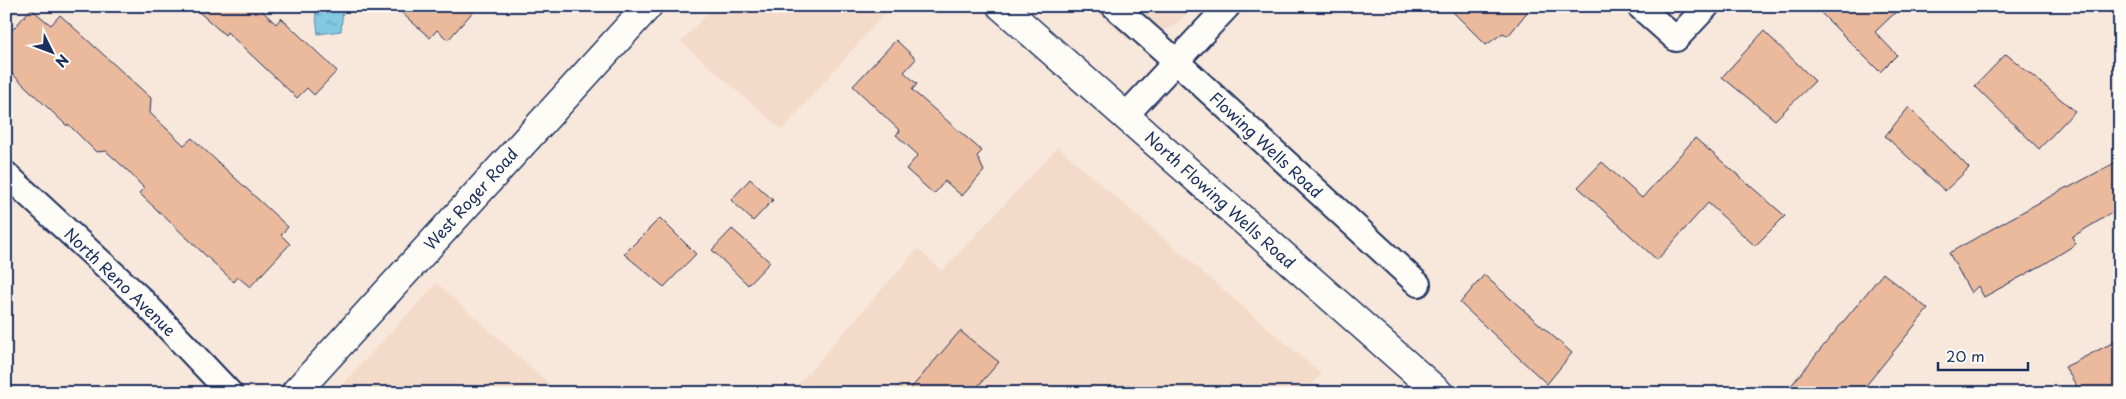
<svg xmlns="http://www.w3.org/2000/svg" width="2126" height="399" font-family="'Playpen Sans',sans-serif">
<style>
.built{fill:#f4dac9}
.water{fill:url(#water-ripples);stroke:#598bae}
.building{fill:#ebba9d;stroke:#1b2f5e}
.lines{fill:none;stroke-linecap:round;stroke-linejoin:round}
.street-casing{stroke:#1b2f5e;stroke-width:28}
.secondary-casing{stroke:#1b2f5e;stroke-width:31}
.primary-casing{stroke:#1b2f5e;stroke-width:31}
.street{stroke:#fdfcf7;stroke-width:24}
.secondary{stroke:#fdfcf7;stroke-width:28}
.primary{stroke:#fdfcf7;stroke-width:28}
.labels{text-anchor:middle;stroke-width:4.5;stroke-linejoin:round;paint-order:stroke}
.street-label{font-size:16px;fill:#1b2f5e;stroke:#fdfcf7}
</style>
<defs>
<pattern id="water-ripples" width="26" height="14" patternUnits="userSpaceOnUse" patternTransform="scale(1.25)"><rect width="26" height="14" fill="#83c9e4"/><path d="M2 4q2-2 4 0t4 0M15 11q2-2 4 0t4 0" fill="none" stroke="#6aa4bc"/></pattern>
</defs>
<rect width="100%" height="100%" fill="#f8e8dc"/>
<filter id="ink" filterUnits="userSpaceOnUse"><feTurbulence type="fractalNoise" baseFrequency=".02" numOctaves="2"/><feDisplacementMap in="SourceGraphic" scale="10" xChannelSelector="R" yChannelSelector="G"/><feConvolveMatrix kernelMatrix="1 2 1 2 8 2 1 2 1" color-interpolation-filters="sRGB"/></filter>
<g filter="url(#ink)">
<g class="built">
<polygon points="714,6 891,6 782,130 681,42"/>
<polygon points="1090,6 1194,6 1173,27 1127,39"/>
<polygon points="1058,147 1321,374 1304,393 807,393 798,384 918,249 942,271"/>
<polygon points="437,283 461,305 560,393 334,393"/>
</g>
<polygon class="water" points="313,6 341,6 343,8 341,31 318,34 315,8"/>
<g class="building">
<polygon points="192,6 257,6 276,24 281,18 337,71 314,95 307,88 297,98 227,32 225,35"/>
<polygon points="394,6 478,6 448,40 437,30 430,38"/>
<polygon points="1447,6 1532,6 1508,36 1503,33 1486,45"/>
<polygon points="1814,6 1902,6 1875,32 1897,55 1880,72"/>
<polygon points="31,9 51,25 60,15 151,98 150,113 184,145 192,138 288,227 281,235 290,244 250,287 238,277 234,282 139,193 144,188 127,170 106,151 96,152 68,124 67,126 6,68 6,37"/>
<polygon points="1764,31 1815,81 1775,120 1722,77"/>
<polygon points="896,40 916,59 904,72 917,84 912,90 982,151 977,156 984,171 962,196 945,181 934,194 906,169 918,155 896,135 900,131 853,86"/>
<polygon points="2006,54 2075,111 2039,149 1975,86"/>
<polygon points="1909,107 1969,168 1945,191 1885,136"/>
<polygon points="1695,138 1785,216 1755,246 1708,203 1657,260 1578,187 1602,162 1642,198"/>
<polygon points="2120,160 2120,208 2072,237 2076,244 2046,263 1984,297 1978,286 1971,293 1949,253 2067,187 2068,188"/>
<polygon points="750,179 773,200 753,221 731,200"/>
<polygon points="660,218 696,254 664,287 624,254"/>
<polygon points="732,229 770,262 748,285 712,250"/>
<polygon points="1883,273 1928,309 1860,393 1785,393"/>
<polygon points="1484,275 1572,353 1547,384 1460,303"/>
<polygon points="960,331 999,362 972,393 907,393"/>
<polygon points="2120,339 2120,393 2081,393 2065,367"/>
</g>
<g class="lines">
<defs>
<g id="street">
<polyline points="1114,6 1176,61 1418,284"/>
<polyline points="1639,6 1676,39 1707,6"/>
<polyline points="1126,115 1228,6"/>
<polyline points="6,174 141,299 230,393"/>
</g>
<polyline id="secondary" points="295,393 648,6"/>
<polyline id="primary" points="1001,6 1439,393"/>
</defs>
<use href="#street" class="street-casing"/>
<use href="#secondary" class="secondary-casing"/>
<use href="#primary" class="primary-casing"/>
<use href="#street" class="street"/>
<use href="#secondary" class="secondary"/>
<use href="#primary" class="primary"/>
</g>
</g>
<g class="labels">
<g class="street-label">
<text transform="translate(1266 145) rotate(43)" y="6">Flowing Wells Road</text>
<text transform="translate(471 199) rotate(-48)" y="6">West Roger Road</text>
<text transform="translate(1220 200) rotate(42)" y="6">North Flowing Wells Road</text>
<text transform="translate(120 282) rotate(44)" y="6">North Reno Avenue</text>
</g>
</g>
<rect width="2126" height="399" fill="none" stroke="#fdfcf7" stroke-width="25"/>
<rect x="12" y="12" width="2101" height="374" fill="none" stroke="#1b2f5e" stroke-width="2" filter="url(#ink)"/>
<g transform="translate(52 52) rotate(132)" stroke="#fdfcf7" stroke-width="4" paint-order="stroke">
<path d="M0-4L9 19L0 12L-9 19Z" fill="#1b2f5e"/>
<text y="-8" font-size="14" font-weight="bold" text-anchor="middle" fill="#1b2f5e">N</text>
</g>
<path d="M1938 362v8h90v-8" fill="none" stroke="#1b2f5e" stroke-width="2.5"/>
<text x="1946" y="362" font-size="15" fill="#1b2f5e" stroke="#fdfcf7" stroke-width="4" paint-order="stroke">20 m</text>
</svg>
